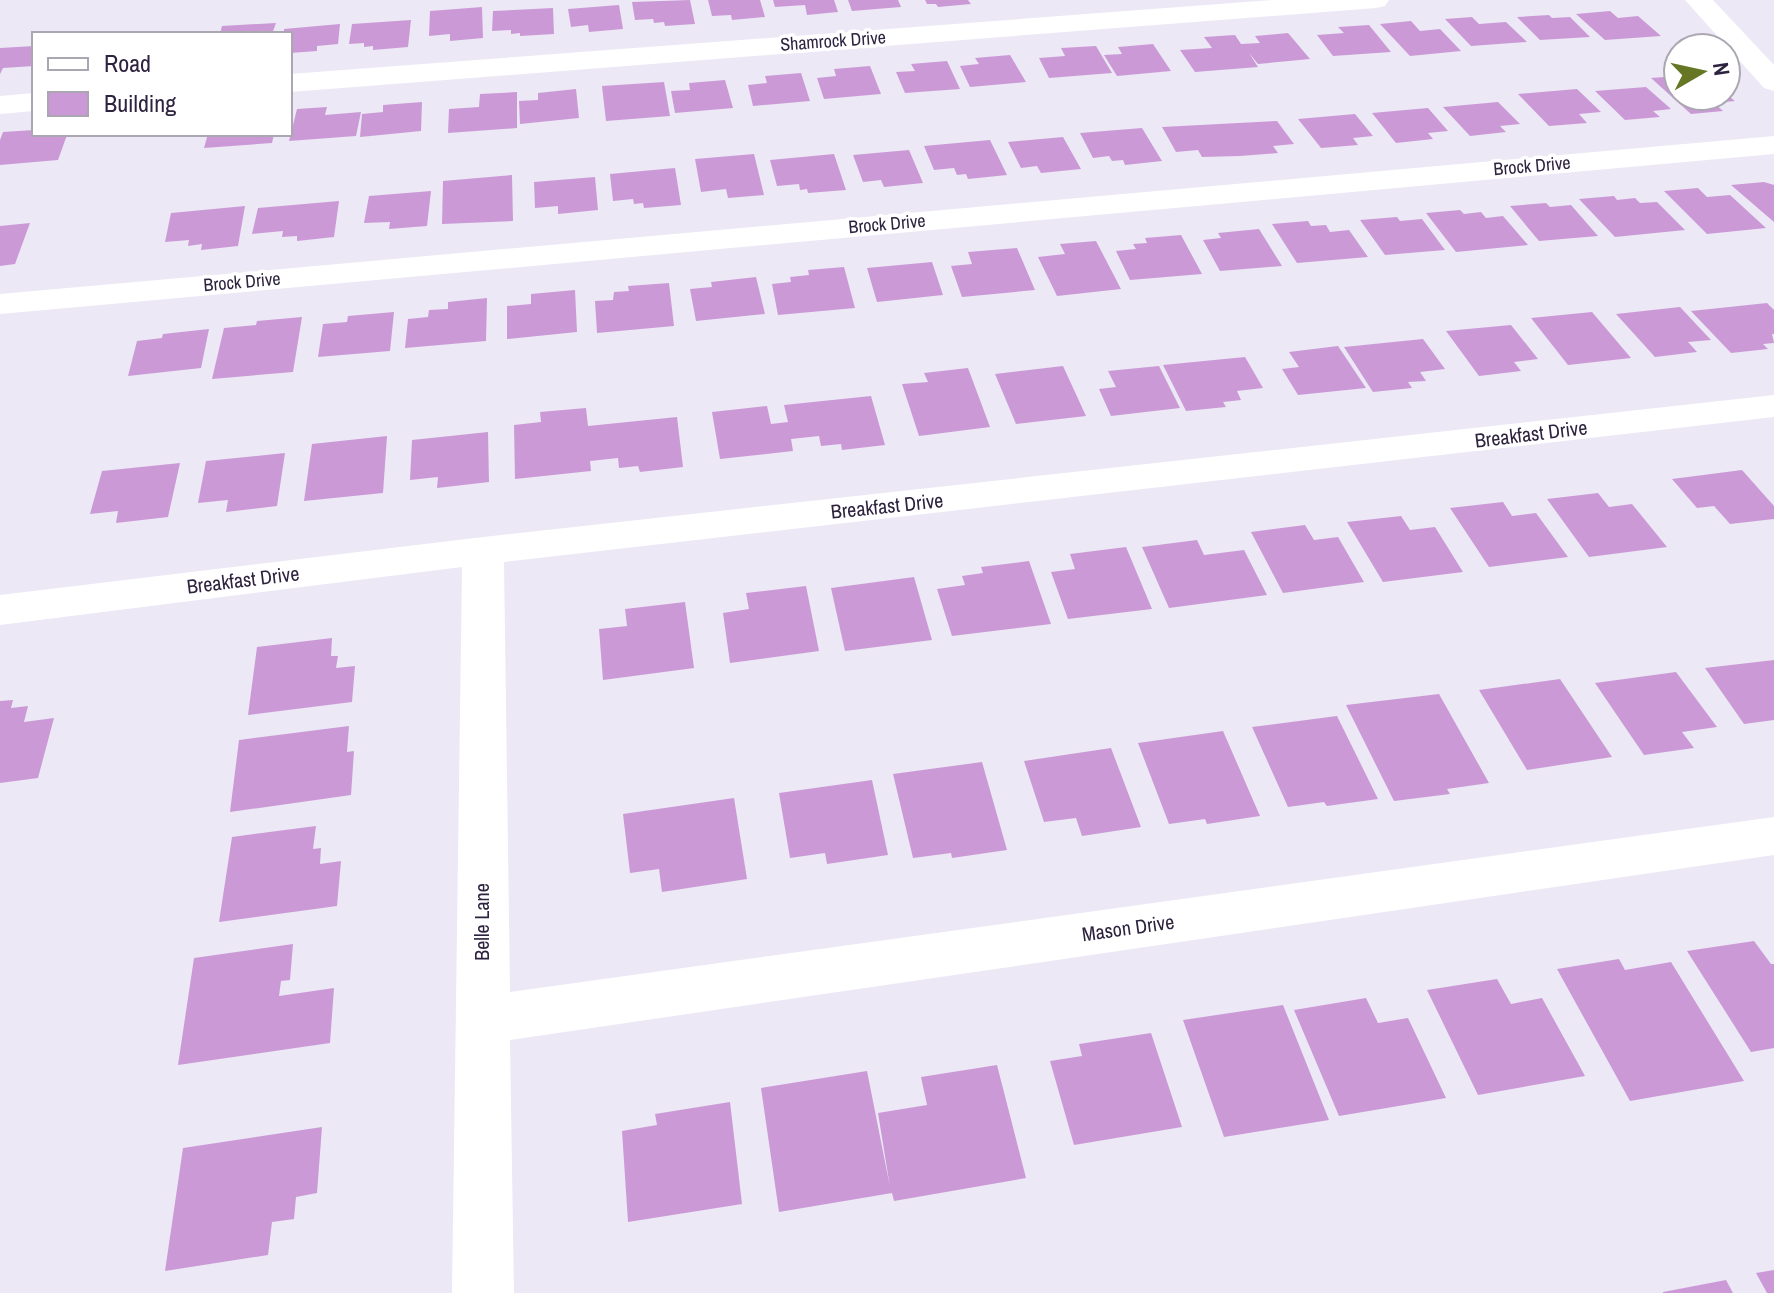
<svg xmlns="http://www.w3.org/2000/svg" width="1774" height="1293" font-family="'Archivo Narrow',sans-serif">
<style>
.building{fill:#cb9ad6}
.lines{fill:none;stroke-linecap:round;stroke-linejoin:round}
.minor{fill:#fff;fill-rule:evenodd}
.labels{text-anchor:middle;stroke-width:7;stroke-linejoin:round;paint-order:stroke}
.far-street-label{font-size:18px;fill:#2d233e;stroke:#fff}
.street-label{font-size:20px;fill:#2d233e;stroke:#fff}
</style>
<rect width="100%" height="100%" fill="#ece8f6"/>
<g class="building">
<polygon points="690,0 695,24 665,26 664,22 654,23 653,19 635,20 632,2"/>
<polygon points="708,0 760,0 765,17 732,20 731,15 712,16"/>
<polygon points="773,0 834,0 838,12 807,15 805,5 775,7"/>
<polygon points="848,0 898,0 901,7 852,11"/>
<polygon points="925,0 968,0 971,4 938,7 936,4 927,4"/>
<polygon points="619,5 623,29 589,32 588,25 571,27 568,9"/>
<polygon points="482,7 483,38 450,41 450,34 429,36 430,11"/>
<polygon points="553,8 554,34 520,36 520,33 511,34 511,30 492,31 493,11"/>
<polygon points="1610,11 1618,18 1638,16 1661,36 1605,40 1576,14"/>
<polygon points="1549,15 1552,18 1570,17 1590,37 1540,40 1517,17"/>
<polygon points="1472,17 1479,24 1506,22 1527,42 1471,46 1445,19"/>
<polygon points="411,20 408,47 373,50 373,46 364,47 364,43 349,44 352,24"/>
<polygon points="1411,21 1420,31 1440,29 1461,51 1410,56 1380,24"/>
<polygon points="276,23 272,34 220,34 222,26"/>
<polygon points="340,24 338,44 317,46 317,51 290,53 290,34 284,34 284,29"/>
<polygon points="1369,25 1391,52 1333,56 1317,35 1344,33 1338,27"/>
<polygon points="1288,33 1310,59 1258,64 1249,53 1258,67 1195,72 1180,50 1212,48 1204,37 1235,35 1241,44 1260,43 1255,36"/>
<polygon points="1153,44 1171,71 1117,76 1104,55 1122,54 1118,47"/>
<polygon points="34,46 34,66 3,68 0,74 0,48"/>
<polygon points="1096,46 1112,73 1049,78 1039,58 1065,56 1061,48"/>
<polygon points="1010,55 1026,82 970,87 960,66 979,64 975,58"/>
<polygon points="947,61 960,89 905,93 896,72 915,71 911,64"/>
<polygon points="870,66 881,94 824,99 817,78 836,76 834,69"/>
<polygon points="801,73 810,101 753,106 748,85 767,83 765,76"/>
<polygon points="1678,76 1678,96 1726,94 1735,101 1714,103 1723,111 1691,114 1651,78"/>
<polygon points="725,80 733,108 675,113 671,91 690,90 689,83"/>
<polygon points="664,82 670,116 606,121 602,86"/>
<polygon points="1646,87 1671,109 1653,111 1660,117 1625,120 1595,91"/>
<polygon points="576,89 579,118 520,124 519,101 538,100 538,93"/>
<polygon points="1577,89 1601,112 1579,114 1587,123 1549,126 1518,94"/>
<polygon points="517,92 517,128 448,133 449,109 479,107 480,94"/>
<polygon points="422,102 421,131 360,137 362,114 383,112 383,105"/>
<polygon points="1498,102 1520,124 1500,126 1506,132 1470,136 1443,107"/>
<polygon points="327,107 325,115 361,112 356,136 289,141 297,109"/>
<polygon points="1428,108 1448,131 1428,133 1433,139 1396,143 1372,113"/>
<polygon points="1355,114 1373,136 1353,138 1358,145 1321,148 1298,119"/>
<polygon points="1277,121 1294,144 1273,146 1278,153 1240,156 1202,157 1198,150 1176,152 1162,127"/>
<polygon points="1142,128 1162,161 1125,165 1123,160 1112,161 1109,156 1093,158 1080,133"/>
<polygon points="34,130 34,134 44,134 42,137 67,135 58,160 0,165 0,140 3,132"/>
<polygon points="208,134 274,134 272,143 204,148"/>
<polygon points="1063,137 1081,169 1041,173 1037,166 1021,168 1008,142"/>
<polygon points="990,140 1007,175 968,179 966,174 957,175 954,168 934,170 924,146"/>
<polygon points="909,150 923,183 884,187 881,180 863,182 853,155"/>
<polygon points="754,154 764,195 728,198 726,189 701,192 695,159"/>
<polygon points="834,154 846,190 808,193 807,189 800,190 799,184 777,186 770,160"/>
<polygon points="675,168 681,205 644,208 643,203 634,204 633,199 613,201 610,174"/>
<polygon points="512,175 513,221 442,224 443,181"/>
<polygon points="595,177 598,210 558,214 558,206 535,208 534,182"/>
<polygon points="1764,182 1774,185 1774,222 1731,185"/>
<polygon points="1698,188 1707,197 1730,195 1766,228 1707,234 1664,191"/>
<polygon points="431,191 427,226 389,229 390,222 364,223 369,196"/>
<polygon points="1614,196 1617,200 1635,198 1640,203 1657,202 1685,230 1615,237 1579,199"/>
<polygon points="339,201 334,237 297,241 297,236 282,237 283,231 252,234 258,208"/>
<polygon points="1546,203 1550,207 1571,205 1598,236 1539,241 1510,206"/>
<polygon points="245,206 238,246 201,250 202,244 188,246 189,240 165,242 171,213"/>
<polygon points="1460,210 1464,214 1481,212 1486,218 1503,216 1528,245 1456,252 1426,213"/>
<polygon points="1397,217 1400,221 1422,219 1445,250 1385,255 1360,220"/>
<polygon points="1308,221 1311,226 1326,225 1330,232 1349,230 1368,257 1297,263 1272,224"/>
<polygon points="30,223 15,264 0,266 0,226"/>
<polygon points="1259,229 1282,266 1220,271 1203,240 1221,238 1218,233"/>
<polygon points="1181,235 1202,274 1130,280 1116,251 1136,249 1133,244 1147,243 1145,238"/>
<polygon points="1096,241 1121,289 1057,296 1038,257 1065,254 1060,244"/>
<polygon points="1017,248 1035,290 962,297 951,266 972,264 968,252"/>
<polygon points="932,262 943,295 877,302 867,268"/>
<polygon points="844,267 855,308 778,315 772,284 791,282 790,277 809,275 808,270"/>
<polygon points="756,277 765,314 696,321 690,289 712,287 711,282"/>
<polygon points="669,283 674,326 597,333 595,301 613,300 614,292 629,291 628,286"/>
<polygon points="575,290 577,332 507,339 507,306 531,304 531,294"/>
<polygon points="487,298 486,341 405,348 408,319 428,317 429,310 448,309 448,302"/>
<polygon points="1767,303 1774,310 1774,334 1772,334 1774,343 1763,344 1768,349 1731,353 1691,311"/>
<polygon points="1680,307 1711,340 1688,342 1697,352 1655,357 1616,314"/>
<polygon points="394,312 390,351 318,357 323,324 347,322 348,316"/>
<polygon points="1592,312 1631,358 1568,365 1531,318"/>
<polygon points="302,317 293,372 212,379 224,328 256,325 257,321"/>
<polygon points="1511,325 1538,359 1514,362 1521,371 1479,376 1446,331"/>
<polygon points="209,329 201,368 128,376 137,341 162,338 163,334"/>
<polygon points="1423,339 1445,369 1420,372 1426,381 1408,382 1412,388 1373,392 1344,347"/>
<polygon points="1338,346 1366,388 1298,395 1282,369 1299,367 1289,352"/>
<polygon points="1245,357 1263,388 1237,391 1241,400 1223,402 1226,407 1186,411 1163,365"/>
<polygon points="1063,366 1086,416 1016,424 995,374"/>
<polygon points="1159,366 1180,408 1111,416 1099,389 1116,387 1108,371"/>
<polygon points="968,368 990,427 919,436 902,384 928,382 924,373"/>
<polygon points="871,396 885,445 842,450 841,444 821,446 819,436 791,439 793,451 720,459 712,412 767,406 771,424 788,422 784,405"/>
<polygon points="586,408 588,426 677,417 683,467 640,472 638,466 619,468 618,458 590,461 591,471 515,479 514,425 541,422 540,412"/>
<polygon points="488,432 489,482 437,488 438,477 410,480 412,440"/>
<polygon points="387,436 383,493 304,501 312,444"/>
<polygon points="285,453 277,506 226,512 228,500 198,503 206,461"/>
<polygon points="180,463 168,517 116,523 118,511 90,514 102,471"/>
<polygon points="1742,470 1774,506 1774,519 1730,524 1714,506 1697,508 1672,479"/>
<polygon points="1598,493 1609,507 1632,504 1667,547 1589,557 1547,499"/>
<polygon points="1503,502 1512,516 1536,513 1568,557 1489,567 1450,508"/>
<polygon points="1401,516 1410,530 1435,527 1463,572 1383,582 1347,522"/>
<polygon points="1305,525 1314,540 1338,537 1364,582 1283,593 1251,532"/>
<polygon points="1197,540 1204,555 1244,550 1267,595 1169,608 1142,547"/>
<polygon points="1126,547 1152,609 1068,619 1051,572 1075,569 1070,554"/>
<polygon points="1029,561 1051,624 952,636 937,589 965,585 962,576 983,573 981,567"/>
<polygon points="914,577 932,640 845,651 831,588"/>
<polygon points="806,586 819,651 730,663 723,613 749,609 746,593"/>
<polygon points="685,602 694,668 603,680 599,629 627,626 625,609"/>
<polygon points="332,638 331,656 338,656 336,668 355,666 352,702 248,715 257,647"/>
<polygon points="1774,660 1774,720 1744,724 1705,668"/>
<polygon points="1676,672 1717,727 1682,732 1694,748 1644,755 1595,683"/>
<polygon points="1560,679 1612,757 1527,770 1479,690"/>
<polygon points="1439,694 1489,783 1447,789 1450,794 1394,801 1346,705"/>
<polygon points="13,700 11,708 28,706 24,722 54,718 38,778 0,783 0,701"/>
<polygon points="1337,716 1378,799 1327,806 1324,802 1288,807 1252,727"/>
<polygon points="349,726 347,752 354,751 351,795 230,812 239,740"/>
<polygon points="1223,731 1260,816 1207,824 1205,819 1169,824 1138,743"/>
<polygon points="1111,748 1141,827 1082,836 1076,818 1044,822 1024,761"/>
<polygon points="982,762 1007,850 952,858 951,853 913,858 893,774"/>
<polygon points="872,780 888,855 827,864 825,853 790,858 779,793"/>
<polygon points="734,798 747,879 662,892 659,869 630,873 623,814"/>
<polygon points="316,826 313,849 321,848 320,864 341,861 337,906 219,922 232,837"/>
<polygon points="1754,941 1771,964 1774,964 1774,1048 1751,1052 1687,951"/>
<polygon points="293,944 290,980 281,981 279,996 334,988 330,1043 178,1065 194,958"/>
<polygon points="1619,959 1625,970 1671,962 1744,1081 1630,1101 1557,969"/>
<polygon points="1497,979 1511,1004 1542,998 1585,1076 1478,1095 1427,990"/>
<polygon points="1366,998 1378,1023 1408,1018 1446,1098 1339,1116 1294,1010"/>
<polygon points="1283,1005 1329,1120 1224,1137 1183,1020"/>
<polygon points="1151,1033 1182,1127 1074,1145 1050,1061 1082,1056 1079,1044"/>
<polygon points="997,1065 1026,1178 894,1201 892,1193 779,1212 761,1088 867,1071 890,1187 878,1113 927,1105 921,1077"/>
<polygon points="730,1102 742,1204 628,1222 622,1131 657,1125 655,1114"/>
<polygon points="322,1127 317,1193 296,1197 294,1219 272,1222 268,1255 165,1271 183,1148"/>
<polygon points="1774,1270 1774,1293 1767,1293 1756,1273"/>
<polygon points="1726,1280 1733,1293 1663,1293 1663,1292"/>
</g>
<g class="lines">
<g class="minor">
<polygon points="1272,0 1389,0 1385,6 1376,8 290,92 290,74"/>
<polygon points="1685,0 1713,0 1774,65 1774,91 1764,88"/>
<polygon points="34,93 34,111 0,114 0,96"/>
<polygon points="1774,136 1774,154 0,314 0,294"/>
<polygon points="1774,395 1774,417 504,562 510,992 1774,817 1774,855 510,1040 514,1293 452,1293 462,567 0,625 0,595 483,537"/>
</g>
</g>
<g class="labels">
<g class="far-street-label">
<text transform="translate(833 41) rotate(-4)" y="6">Shamrock Drive</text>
<text transform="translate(1532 166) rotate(-5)" y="6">Brock Drive</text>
<text transform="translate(887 224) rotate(-5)" y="6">Brock Drive</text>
<text transform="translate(242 282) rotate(-5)" y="6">Brock Drive</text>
</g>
<g class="street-label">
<text transform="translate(1531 434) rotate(-7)" y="7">Breakfast Drive</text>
<text transform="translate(887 506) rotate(-6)" y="7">Breakfast Drive</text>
<text transform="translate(243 580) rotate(-7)" y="7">Breakfast Drive</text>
<text transform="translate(482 922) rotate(-90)" y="7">Belle Lane</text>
<text transform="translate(1128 928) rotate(-8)" y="7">Mason Drive</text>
</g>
</g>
<rect x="32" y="32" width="260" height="104" fill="#ffffff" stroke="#aba7b2" stroke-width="2"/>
<rect x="48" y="58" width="40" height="12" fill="#ffffff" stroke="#aba7b2" stroke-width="2"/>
<text x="104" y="72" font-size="24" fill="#2d233e">Road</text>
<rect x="48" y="92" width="40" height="24" fill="#cb9ad6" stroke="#aba7b2" stroke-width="2"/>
<text x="104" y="112" font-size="24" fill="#2d233e">Building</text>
<g transform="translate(1702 72) rotate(81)"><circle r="38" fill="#ffffff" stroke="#aba7b2" stroke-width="2"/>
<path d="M0-6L14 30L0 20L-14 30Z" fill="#657624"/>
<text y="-12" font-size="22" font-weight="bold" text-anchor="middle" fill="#2d233e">N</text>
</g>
</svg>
